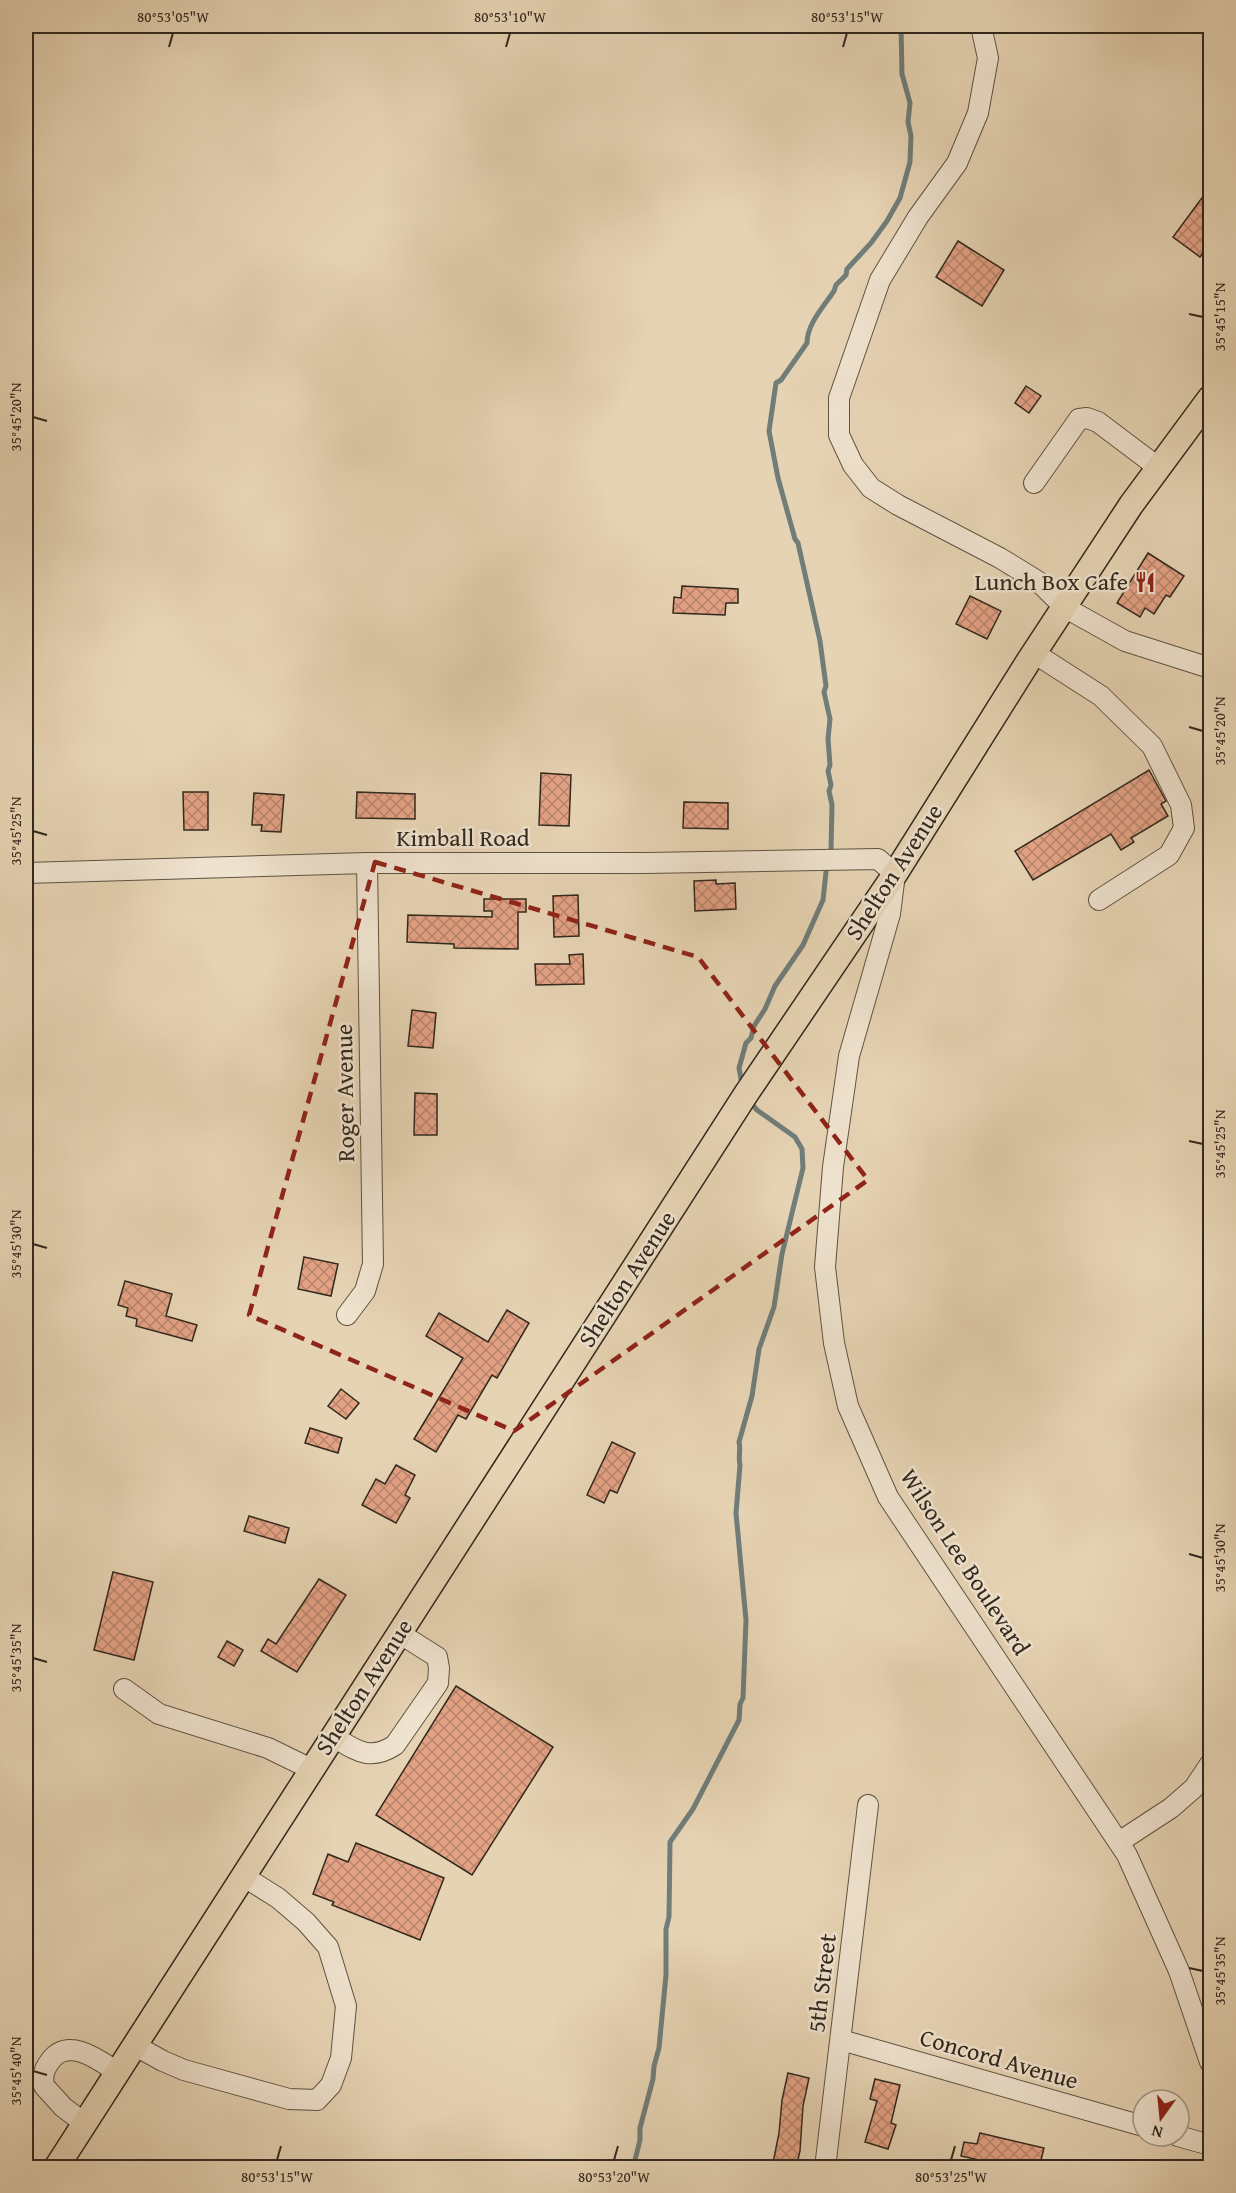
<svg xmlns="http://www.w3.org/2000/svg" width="1236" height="2193" font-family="'Gentium Book Plus',serif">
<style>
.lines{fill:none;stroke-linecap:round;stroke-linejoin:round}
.stream{stroke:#707d79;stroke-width:5}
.building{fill:url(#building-cross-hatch);stroke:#31281d;stroke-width:1.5}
.minor-casing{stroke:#5e5342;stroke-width:22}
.major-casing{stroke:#31281d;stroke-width:27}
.minor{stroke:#efe2ce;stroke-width:20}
.major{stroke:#e6d3b3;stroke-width:24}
.marked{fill:none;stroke:#8f2418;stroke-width:4.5;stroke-dasharray:12 8;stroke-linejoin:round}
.ticks{fill:none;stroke:#31281d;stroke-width:2}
.labels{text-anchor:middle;stroke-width:5;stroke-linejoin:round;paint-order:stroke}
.poi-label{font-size:24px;fill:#31281d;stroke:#efe2ce;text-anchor:end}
.street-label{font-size:24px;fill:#31281d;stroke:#efe2ce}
.neatline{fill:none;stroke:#31281d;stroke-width:2}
.ticks-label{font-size:15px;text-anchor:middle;fill:#31281d}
</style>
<defs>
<pattern id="building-cross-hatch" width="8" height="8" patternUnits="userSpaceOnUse" patternTransform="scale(1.5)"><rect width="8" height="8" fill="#e4a285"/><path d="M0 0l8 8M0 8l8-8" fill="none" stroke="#b9846c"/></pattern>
</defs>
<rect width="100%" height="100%" fill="#e6d3b3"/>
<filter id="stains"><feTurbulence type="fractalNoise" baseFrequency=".00333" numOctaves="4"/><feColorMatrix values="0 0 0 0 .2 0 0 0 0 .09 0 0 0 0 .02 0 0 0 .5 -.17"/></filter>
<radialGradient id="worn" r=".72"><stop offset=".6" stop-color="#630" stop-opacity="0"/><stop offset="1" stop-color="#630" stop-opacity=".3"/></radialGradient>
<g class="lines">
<g class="stream">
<path d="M828 854 831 850 832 805 829 791 831 785 828 771 830 765 828 739 830 719 824 692 826 686 820 641 798 543 795 539 778 478 769 431 776 383 781 380 807 343C807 324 824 306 834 291L836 285 846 275 847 269 871 243 887 221 900 198 910 162 911 136 908 122 910 103 902 74 901 26"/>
<polyline points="742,1084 739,1068 746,1043 751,1038 754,1026 765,1009 775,986 803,945 823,900 827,863"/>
<path d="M633 2168 640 2140V2128L653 2079 654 2066 659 2048 666 1975V1929L669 1917 670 1842 693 1809 739 1720 740 1704 743 1698 746 1620 736 1513 740 1465C738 1456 741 1450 739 1442L752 1396 759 1349 774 1307 782 1254 803 1168 802 1149 795 1137 757 1110 749 1101"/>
</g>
</g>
<g class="building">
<polygon points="1210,187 1210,243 1200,257 1173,237"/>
<polygon points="958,241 1004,270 982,306 936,277"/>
<polygon points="1026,386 1041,396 1029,413 1015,403"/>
<polygon points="1148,553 1184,576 1170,597 1166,595 1154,614 1145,608 1140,617 1117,603"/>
<polygon points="682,586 738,589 738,603 726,603 725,615 673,613 674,597 681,598"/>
<polygon points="970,596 1001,611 987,639 956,624"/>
<polygon points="1149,770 1166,801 1161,804 1168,816 1131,838 1134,842 1121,850 1111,834 1033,880 1015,851"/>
<polygon points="541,773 571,775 569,826 539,825"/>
<polygon points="183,792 208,792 208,830 184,830"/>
<polygon points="357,792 415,794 415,819 356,818"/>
<polygon points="254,793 284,795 281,832 261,831 262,825 252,825"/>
<polygon points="684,802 728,803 728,829 683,828"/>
<polygon points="716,880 716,884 735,883 736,909 695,911 694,881"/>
<polygon points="578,895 579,936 554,937 553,896"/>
<polygon points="484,899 526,899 526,912 518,912 518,949 454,948 454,944 407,942 408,915 492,917 492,911 484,911"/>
<polygon points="583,954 584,984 536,985 535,964 570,964 569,955"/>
<polygon points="412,1010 436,1013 433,1048 408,1046"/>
<polygon points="415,1093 437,1094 437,1135 414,1135"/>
<polygon points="304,1257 338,1264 331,1296 298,1289"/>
<polygon points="125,1281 172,1294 166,1316 197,1325 192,1341 136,1326 137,1319 126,1316 128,1308 118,1305"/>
<polygon points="507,1310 529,1323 497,1378 492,1375 466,1419 458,1415 436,1452 414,1439 463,1358 426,1336 439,1313 488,1342"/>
<polygon points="341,1389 359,1403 346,1419 328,1406"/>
<polygon points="310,1428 342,1438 338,1453 305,1443"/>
<polygon points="612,1442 635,1453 617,1493 610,1490 604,1503 587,1495"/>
<polygon points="396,1465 415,1475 405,1495 410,1498 396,1523 362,1505 376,1479 385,1484"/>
<polygon points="249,1516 289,1528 285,1543 244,1531"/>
<polygon points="113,1572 153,1582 134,1660 94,1650"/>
<polygon points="319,1579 346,1595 297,1672 261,1651 268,1639 276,1644"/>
<polygon points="227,1641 243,1650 234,1666 218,1657"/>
<polygon points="456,1686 553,1747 472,1875 376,1815"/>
<polygon points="356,1843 444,1878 420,1940 332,1905 334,1902 313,1894 328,1854 348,1862"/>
<polygon points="788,2073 809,2078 803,2106 800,2151 796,2168 772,2168 779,2133 782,2100"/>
<polygon points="875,2079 900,2085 891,2123 896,2125 888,2149 865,2142 877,2101 870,2099"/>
<polygon points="980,2133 1044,2148 1039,2168 1030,2168 998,2160 997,2164 961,2156 964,2142 977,2144"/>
</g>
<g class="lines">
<defs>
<g id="minor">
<polyline points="981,26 988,58 978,113 957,163 918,217 880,280 839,398 839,435 853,465 871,488 898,505 1000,558 1039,582 1064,607 1125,641 1210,668"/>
<polyline points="1034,483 1079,419 1087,418 1098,422 1159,468"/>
<polyline points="1034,653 1101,696 1152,746 1181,805 1184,828 1169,855 1099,900"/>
<polyline points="26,873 367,863 646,863 878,859 895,874 890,914 849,1056 833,1167 825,1267 834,1343 848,1406 888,1497 1127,1855 1179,1971 1210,2062"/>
<polyline points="347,1315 365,1291 373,1264 367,863"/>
<polyline points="124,1689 159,1714 268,1748 311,1769"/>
<path d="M332 1736C356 1750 369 1762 395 1745L438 1683 439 1668 437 1657 399 1633"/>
<polyline points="1119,1842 1171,1808 1194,1788 1210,1764"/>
<polyline points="841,2040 1143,2126"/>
<polyline points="134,2045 163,2061 184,2070 289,2099 317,2100 331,2085 341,2058 346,2006 328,1947 306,1922 278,1898 243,1876"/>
<path d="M84 2123 63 2107 44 2086C42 2075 44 2069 51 2060 69 2037 99 2060 117 2072"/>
<polyline points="1178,2136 1210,2145"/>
<polyline points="825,2168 868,1805"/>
</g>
<polyline id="major" points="56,2168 746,1094 895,874 1028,662 1131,505 1210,398"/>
</defs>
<use href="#minor" class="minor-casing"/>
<use href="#major" class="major-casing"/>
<use href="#minor" class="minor"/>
<use href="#major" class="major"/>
</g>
<path class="marked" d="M375 862 698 957 868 1180 514 1431 249 1315Z"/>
<path class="ticks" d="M169 47 173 33M506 47 510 33M843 47 847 33M1189 314 1203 317M33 417 47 421M1189 727 1203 731M33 831 47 835M1189 1141 1203 1144M33 1244 47 1248M1189 1554 1203 1558M33 1658 47 1662M1189 1968 1203 1971M33 2071 47 2075M277 2160 281 2146M614 2160 618 2146M951 2160 955 2146"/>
<defs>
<symbol id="restaurant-bare" viewBox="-9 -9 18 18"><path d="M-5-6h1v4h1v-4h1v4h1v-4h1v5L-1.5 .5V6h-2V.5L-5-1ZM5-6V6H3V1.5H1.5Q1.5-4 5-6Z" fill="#8f2418" stroke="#efe2ce" stroke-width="2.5" paint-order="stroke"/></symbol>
</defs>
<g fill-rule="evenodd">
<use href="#restaurant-bare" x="1130" y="567" width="30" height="30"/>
</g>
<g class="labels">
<g class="poi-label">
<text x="1128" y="590">Lunch Box Cafe</text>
</g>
<g class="street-label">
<text x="463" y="846">Kimball Road</text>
<text transform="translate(894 872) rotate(-57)" y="8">Shelton Avenue</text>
<text transform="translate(345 1093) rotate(-91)" y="8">Roger Avenue</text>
<text transform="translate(627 1279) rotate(-57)" y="8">Shelton Avenue</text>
<text transform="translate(965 1562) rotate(57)" y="8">Wilson Lee Boulevard</text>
<text transform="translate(364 1687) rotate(-57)" y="8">Shelton Avenue</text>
<text transform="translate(822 1983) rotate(-83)" y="8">5th Street</text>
<text transform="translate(999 2059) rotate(16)" y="8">Concord Avenue</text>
</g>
</g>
<rect width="1236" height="2193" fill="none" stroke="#e6d3b3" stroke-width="66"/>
<g transform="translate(1161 2118) rotate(195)"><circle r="28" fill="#efe2ce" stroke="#a39887" stroke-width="1.5"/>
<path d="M0-4.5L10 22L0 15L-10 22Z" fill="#8f2418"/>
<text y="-9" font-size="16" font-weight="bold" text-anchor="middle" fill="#31281d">N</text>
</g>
<rect x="33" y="33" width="1170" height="2127" class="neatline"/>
<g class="ticks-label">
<text x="173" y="22">80°53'05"W</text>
<text x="510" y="22">80°53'10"W</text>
<text x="847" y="22">80°53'15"W</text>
<text transform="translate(1220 317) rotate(-90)" y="5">35°45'15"N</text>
<text transform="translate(16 417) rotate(-90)" y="5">35°45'20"N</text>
<text transform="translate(1220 731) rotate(-90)" y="5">35°45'20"N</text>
<text transform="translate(16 831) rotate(-90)" y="5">35°45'25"N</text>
<text transform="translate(1220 1144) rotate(-90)" y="5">35°45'25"N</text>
<text transform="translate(16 1244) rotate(-90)" y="5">35°45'30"N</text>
<text transform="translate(1220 1558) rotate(-90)" y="5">35°45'30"N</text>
<text transform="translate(16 1658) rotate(-90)" y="5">35°45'35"N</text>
<text transform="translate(1220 1971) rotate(-90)" y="5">35°45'35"N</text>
<text transform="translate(16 2071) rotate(-90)" y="5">35°45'40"N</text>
<text x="277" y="2182">80°53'15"W</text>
<text x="614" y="2182">80°53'20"W</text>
<text x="951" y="2182">80°53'25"W</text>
</g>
<rect width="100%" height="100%" filter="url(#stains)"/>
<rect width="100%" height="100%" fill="url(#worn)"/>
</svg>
